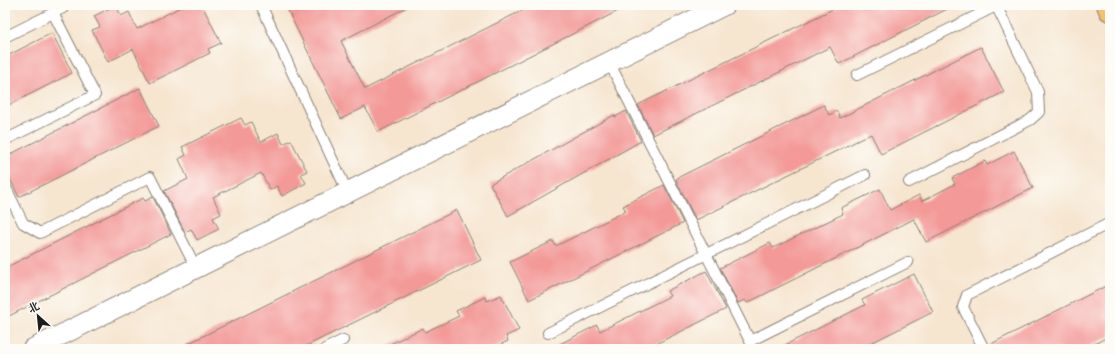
<svg xmlns="http://www.w3.org/2000/svg" width="1115" height="354" font-family="'Sorts Mill Goudy','Noto Serif SC',serif">
<style>
.building{fill:#f39997}
.lines{fill:none;stroke-linecap:round;stroke-linejoin:round}
.lane-casing{stroke:#898076;stroke-width:12}
.street-casing{stroke:#898076;stroke-width:22}
.primary-casing{stroke:#898076;stroke-width:24}
.lane{stroke:#fff;stroke-width:10}
.street{stroke:#fff;stroke-width:20}
.primary{stroke:#f7c06c;stroke-width:22}
</style>
<rect width="100%" height="100%" fill="#fdfcf7"/>
<filter id="ink" filterUnits="userSpaceOnUse"><feTurbulence type="fractalNoise" baseFrequency=".025" numOctaves="2"/><feDisplacementMap in="SourceGraphic" scale="8" xChannelSelector="R" yChannelSelector="G"/><feConvolveMatrix kernelMatrix="1 2 1 2 8 2 1 2 1" color-interpolation-filters="sRGB"/></filter>
<filter id="wash" filterUnits="userSpaceOnUse"><feTurbulence type="fractalNoise" baseFrequency=".012" numOctaves="4" result="noise"/><feDisplacementMap in="SourceGraphic" scale="16" xChannelSelector="R" yChannelSelector="G"/><feGaussianBlur stdDeviation="0.9" result="paint"/><feColorMatrix in="noise" values="0 0 0 0 0 0 0 0 0 0 0 0 0 0 0 0 0 1.4 0 .05"/><feComposite in="paint" operator="in"/></filter>
<g filter="url(#wash)">
<rect width="100%" height="100%" fill="#f6e5cf"/>
<g id="blocks">
<g class="building">
<polygon points="116,5 121,16 129,12 137,29 185,5 202,5 221,43 208,49 210,53 150,83 133,49 108,62 92,30 100,27 94,16"/>
<polygon points="301,5 411,5 341,41 365,89 533,5 630,5 378,132 365,107 341,119 288,11"/>
<polygon points="841,5 955,5 839,64 830,47 653,135 638,105"/>
<polygon points="52,33 72,73 5,107 5,57"/>
<polygon points="981,47 1004,92 881,154 871,134 696,220 676,180 679,177 824,105 829,115 837,111 840,118"/>
<polygon points="140,88 159,126 19,197 5,169 5,157"/>
<polygon points="626,111 641,141 508,216 490,184 614,115 615,117"/>
<polygon points="241,118 245,125 251,122 261,142 278,133 283,144 291,140 307,171 301,174 306,183 282,196 277,186 270,190 261,173 213,197 221,214 213,218 219,229 197,240 191,229 185,232 164,191 188,179 179,159 186,155 182,147"/>
<polygon points="1014,151 1033,188 926,242 914,219 747,303 745,300 738,303 720,268 770,243 773,248 843,214 841,208 880,189 890,210 919,195 922,201 955,184 952,178 985,161 987,165"/>
<polygon points="664,185 683,223 529,300 510,262 553,241 556,246 626,211 623,206"/>
<polygon points="153,197 171,234 5,318 5,268 143,198 145,201"/>
<polygon points="457,210 481,260 367,316 300,349 177,349"/>
<polygon points="706,271 726,309 646,349 550,349 597,325 600,331 670,296 667,291"/>
<polygon points="914,274 933,312 859,349 777,349 865,305 862,300"/>
<polygon points="1110,284 1110,336 1084,349 990,349 989,345"/>
<polygon points="501,295 519,330 506,336 508,341 491,349 380,349 423,328 425,332 459,316 456,311 485,297 487,301"/>
</g>
</g>
</g>
<g filter="url(#ink)">
<use href="#blocks" fill-opacity="0" stroke="#898076" stroke-width="1"/>
<g class="lines">
<defs>
<g id="lane">
<polyline points="261,5 348,193"/>
<polyline points="5,37 53,13"/>
<polyline points="609,62 750,341 908,262"/>
<polyline points="857,75 996,6"/>
<polyline points="5,140 95,95 53,13 63,8 61,5"/>
<polyline points="909,182 1030,120 1039,112 1038,92 996,5"/>
<polyline points="5,186 23,223 40,233 150,177 196,268"/>
<polyline points="548,333 865,175"/>
<polyline points="325,349 343,340"/>
<polyline points="984,349 963,307 967,295 1110,223"/>
</g>
<polyline id="street" points="33,349 724,5"/>
<polyline id="primary" points="1108,5 1110,10"/>
</defs>
<use href="#lane" class="lane-casing"/>
<use href="#street" class="street-casing"/>
<use href="#primary" class="primary-casing"/>
<use href="#lane" class="lane"/>
<use href="#street" class="street"/>
<use href="#primary" class="primary"/>
</g>
</g>
<rect width="1115" height="354" fill="none" stroke="#fdfcf7" stroke-width="20"/>
<g transform="translate(38 316) rotate(333)" stroke="#fdfcf7" stroke-width="3" paint-order="stroke">
<path d="M0-3L7 15L0 10L-7 15Z" fill="#1c1c1c"/>
<text y="-6" font-size="11" font-weight="bold" text-anchor="middle" fill="#1c1c1c">北</text>
</g>
</svg>
